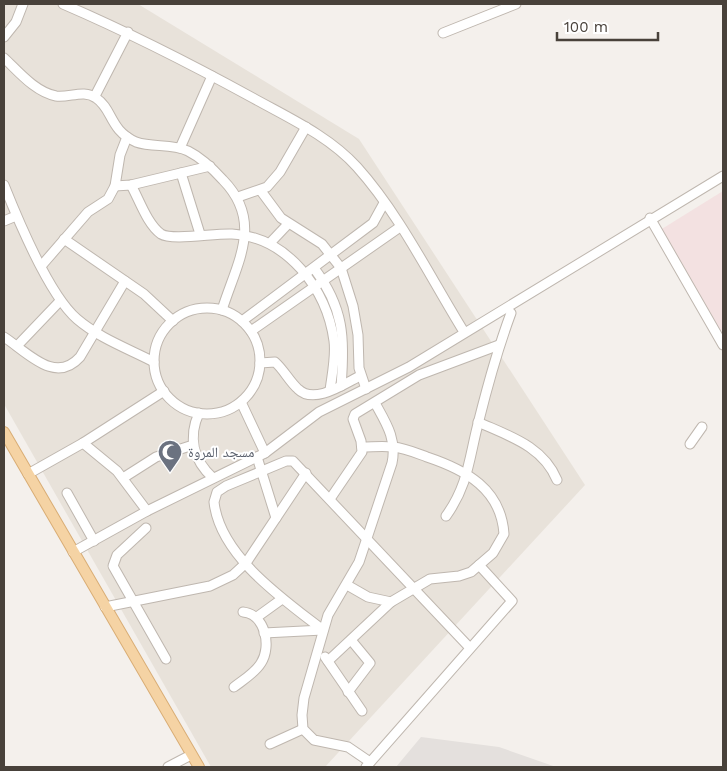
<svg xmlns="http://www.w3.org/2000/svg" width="727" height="771" font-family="'Work Sans','Noto Naskh Arabic',sans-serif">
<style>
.residential{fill:#e8e2da}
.industrial{fill:#e4e0dd}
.medical{fill:#f3e1e1}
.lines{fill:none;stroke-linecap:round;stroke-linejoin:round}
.minor-casing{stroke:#bfb7af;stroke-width:11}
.major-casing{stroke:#d9ad75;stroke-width:12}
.minor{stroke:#fff;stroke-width:9}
.major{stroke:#f5d3a4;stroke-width:10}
.labels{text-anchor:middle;stroke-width:4;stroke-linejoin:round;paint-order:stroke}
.worship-label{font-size:14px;fill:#5b616d;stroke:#fff;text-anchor:start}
</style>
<rect width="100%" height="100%" fill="#f4f0ec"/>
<polygon class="residential" points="4,4 138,4 359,139 585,485 325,767 211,767 4,404"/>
<polygon class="industrial" points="421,737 499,747 556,767 396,767"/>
<polygon class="medical" points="723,191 723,329 720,331 657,232"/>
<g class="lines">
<defs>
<g id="minor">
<path d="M63 4C128 32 191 64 253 98 289 118 329 136 357 167 400 215 430 277 464 332"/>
<polyline points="443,33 516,4"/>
<polyline points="4,37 16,22 23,4"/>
<path d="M4 58C18 71 35 92 56 96 69 98 84 89 96 98 113 109 109 130 136 142 153 148 171 143 188 151 202 158 213 169 223 180 264 222 237 262 222 310"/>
<polyline points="95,96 128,32"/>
<polyline points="180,148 212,76"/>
<polyline points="181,173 200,234"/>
<path d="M4 185C18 220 49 295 77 319 99 338 129 349 154 362"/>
<path d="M131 185C139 199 147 224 161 234 172 241 215 233 232 234 287 237 327 289 334 341 336 357 332 375 330 390"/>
<polyline points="115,186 131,185 210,166"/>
<polyline points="261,191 281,218 322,244 341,268 353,306 358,335 359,368 366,389"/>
<polyline points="238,197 267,187 280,172 306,127"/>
<polyline points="650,218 723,345"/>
<polyline points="4,221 16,216"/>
<polyline points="64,239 144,294 173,321"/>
<polyline points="270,243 288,224"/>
<polyline points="42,265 88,212 108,199 115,186 120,155 127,137"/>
<path d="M314 268C344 308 345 338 341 386"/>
<circle cx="207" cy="361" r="53"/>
<polyline points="242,321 373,223 384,203"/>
<polyline points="251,331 400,227"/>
<path d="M4 337C27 352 55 385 80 357L125 281"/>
<polyline points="17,346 60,301"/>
<path d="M260 363 275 362C284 370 289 381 298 389 314 405 344 384 360 376"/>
<polyline points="241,402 265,453"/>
<path d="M199 413C188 437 193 460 213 478"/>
<path d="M478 422C509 436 543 446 557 480"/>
<polyline points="83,443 117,471 147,511"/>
<polyline points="690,444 702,427"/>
<polyline points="257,457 276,518"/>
<polyline points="28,474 83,443 164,391"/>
<polyline points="123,478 156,457 193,445"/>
<polyline points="67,493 94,541"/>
<polyline points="330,499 362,452 361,441 353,419 355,414 419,375 499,345"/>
<path d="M446 516C469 484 469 457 479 420 488 384 498 348 511 313"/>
<polyline points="146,528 117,555 113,566 166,659"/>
<polyline points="73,552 147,511 265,453 319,412 409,367 723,176"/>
<polyline points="347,585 368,597 391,602"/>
<polyline points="105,607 210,586 233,575 246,563 306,473"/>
<polyline points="257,617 282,599"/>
<path d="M323 630C283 599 220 556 214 502L217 492 226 486 286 461H293L470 648"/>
<polyline points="264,633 323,630"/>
<polyline points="325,657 362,711"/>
<path d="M328 661 391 602 430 579 459 576 471 572 493 553 504 534C501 489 466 470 427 457 416 453 405 448 393 447 383 446 372 447 362 447"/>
<path d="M234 687C243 680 255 673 261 663 272 646 265 614 243 612"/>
<polyline points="348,692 370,663 351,640"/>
<polyline points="270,744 303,729"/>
<path d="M370 762 348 747 314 740 303 729 302 715 304 698 328 615 359 562 392 463C397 439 386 423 375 403"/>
<polyline points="168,767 191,755"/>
<polyline points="366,767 512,601 479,565"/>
</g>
<polyline id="major" points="4,432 199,767"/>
</defs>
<use href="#minor" class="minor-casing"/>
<use href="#major" class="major-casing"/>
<use href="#minor" class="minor"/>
<use href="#major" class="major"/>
</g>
<defs>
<symbol id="mosque-pin" viewBox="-11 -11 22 30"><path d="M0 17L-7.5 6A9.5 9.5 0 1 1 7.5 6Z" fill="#6b7280" stroke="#fff"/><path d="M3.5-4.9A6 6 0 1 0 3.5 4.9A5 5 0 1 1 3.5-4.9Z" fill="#fff"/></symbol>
</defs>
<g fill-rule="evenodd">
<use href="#mosque-pin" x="156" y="438" width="28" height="38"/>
</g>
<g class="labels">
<g class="worship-label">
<text x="188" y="457">مسجد المروة</text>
</g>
</g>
<rect width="727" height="771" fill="none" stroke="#48413a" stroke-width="10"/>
<path d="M557 32v8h101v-8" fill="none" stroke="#48413a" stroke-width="2.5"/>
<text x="564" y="32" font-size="15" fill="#48413a" stroke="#ffffff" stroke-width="4" paint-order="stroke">100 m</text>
</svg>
